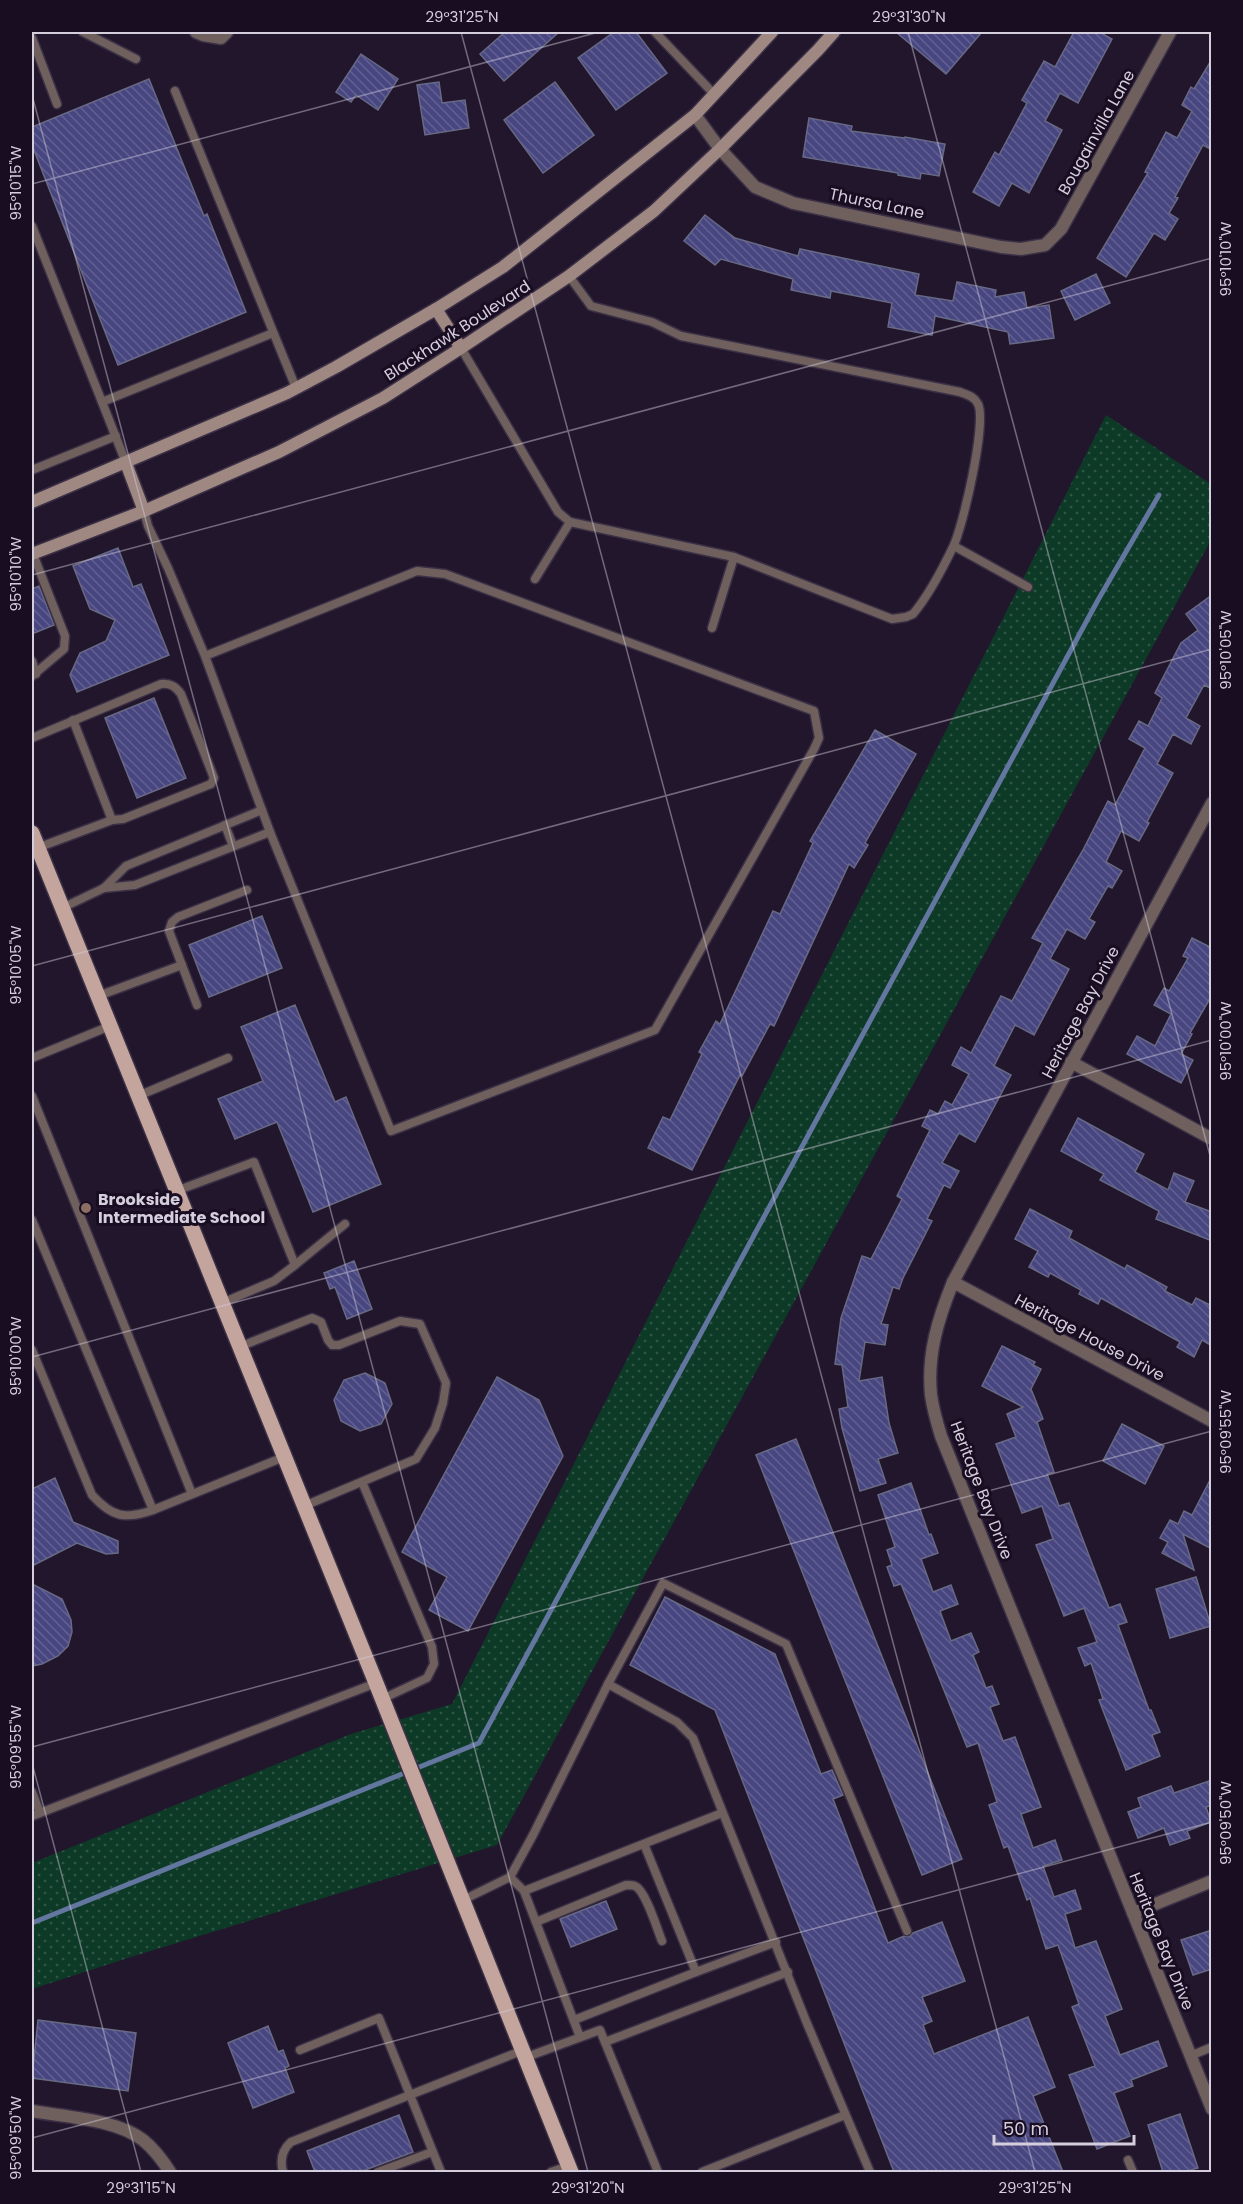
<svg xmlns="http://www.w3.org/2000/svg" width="1243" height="2204" font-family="Poppins,sans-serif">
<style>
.grass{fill:url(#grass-dots)}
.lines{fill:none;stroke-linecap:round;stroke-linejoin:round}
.stream{stroke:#63769f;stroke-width:5}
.building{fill:url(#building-back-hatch);stroke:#676985;stroke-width:1.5}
.lane-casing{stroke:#3b3045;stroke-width:11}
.street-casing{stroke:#3b3045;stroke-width:15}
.secondary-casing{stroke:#3b3045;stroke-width:15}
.primary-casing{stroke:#3b3045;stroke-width:18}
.lane{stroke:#6f605d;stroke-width:8}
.street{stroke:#6f605d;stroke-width:12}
.secondary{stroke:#9f8782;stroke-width:12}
.primary{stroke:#c4a59e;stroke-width:15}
.ticks{fill:none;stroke:#d5cedd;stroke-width:1.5;stroke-opacity:0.45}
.education-dot{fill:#8d6e63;stroke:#190d22;stroke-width:2}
.labels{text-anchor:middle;stroke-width:6;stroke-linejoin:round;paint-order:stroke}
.street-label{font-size:16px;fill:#d5cedd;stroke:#190d22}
.poi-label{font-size:16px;font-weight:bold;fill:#d5cedd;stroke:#190d22;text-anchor:start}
.neatline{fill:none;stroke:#d5cedd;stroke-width:2}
.ticks-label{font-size:15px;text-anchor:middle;fill:#d5cedd}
</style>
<defs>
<pattern id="grass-dots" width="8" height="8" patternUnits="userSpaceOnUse" patternTransform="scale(1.5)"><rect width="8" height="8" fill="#0d3a26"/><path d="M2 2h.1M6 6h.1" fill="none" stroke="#2f5545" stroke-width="1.8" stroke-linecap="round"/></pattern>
<pattern id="building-back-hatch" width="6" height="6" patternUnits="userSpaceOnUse" patternTransform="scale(1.5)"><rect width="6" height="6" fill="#484680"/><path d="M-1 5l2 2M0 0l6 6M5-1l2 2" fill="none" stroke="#626092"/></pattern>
</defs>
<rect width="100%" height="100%" fill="#22162c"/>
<polygon class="grass" points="1106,415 1211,484 1211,540 497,1845 134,1956 32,1989 32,1863 351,1734 452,1704"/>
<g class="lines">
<polyline class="stream" points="32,1923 479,1743 1098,600 1159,495"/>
</g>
<g class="building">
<polygon points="505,32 559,32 504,81 480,54"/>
<polygon points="614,32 636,32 667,73 616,110 578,58"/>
<polygon points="896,32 982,32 946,74"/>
<polygon points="1074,32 1099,32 1112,39 1078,103 1060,93 1045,121 1062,130 1029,193 1012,183 999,206 973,192 995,152 999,155 1027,103 1022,100 1044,61 1055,67"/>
<polygon points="361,54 398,79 378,110 356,95 351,102 336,92"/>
<polygon points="1212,59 1212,150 1203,145 1175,197 1178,198 1169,213 1178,219 1165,240 1154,233 1126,277 1097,258 1148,173 1145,172 1166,132 1177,138 1192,111 1182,105 1191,87 1194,89"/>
<polygon points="149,79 204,216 207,214 246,312 118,365 32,145 32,127"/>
<polygon points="439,82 442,103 465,100 469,128 425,135 417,85"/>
<polygon points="555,82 594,135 543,173 504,120"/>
<polygon points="809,118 852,126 851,131 904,138 905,137 945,144 939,176 921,173 920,179 898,175 898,173 803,157"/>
<polygon points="705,215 735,238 798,256 800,249 919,274 915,295 953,301 957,282 996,290 995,297 1024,292 1027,308 1049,305 1054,338 1010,344 1008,332 935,316 932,335 888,327 892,303 831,291 830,298 791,290 793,279 721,259 715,265 684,241"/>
<polygon points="1096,274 1110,303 1075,320 1061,291"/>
<polygon points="118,548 133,587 141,584 169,655 77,692 70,675 80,653 106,641 115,620 90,609 73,566"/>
<polygon points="39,586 54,625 32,634 32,589"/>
<polygon points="1212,595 1212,689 1204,685 1186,718 1200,726 1191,744 1173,734 1157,764 1173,773 1147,822 1149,823 1139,841 1121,831 1106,862 1122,871 1112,888 1108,886 1089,919 1095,922 1085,939 1067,929 1050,959 1069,969 1034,1035 1015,1025 994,1066 1011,1075 985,1124 975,1142 959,1133 942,1163 959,1171 950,1188 944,1185 927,1219 932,1221 903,1278 899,1289 893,1287 881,1324 888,1325 885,1345 865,1342 859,1381 882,1377 889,1423 898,1453 878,1459 886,1483 860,1491 842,1428 839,1409 848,1407 842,1365 835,1364 841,1318 862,1256 871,1259 902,1199 897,1196 930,1130 922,1126 930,1110 938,1114 945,1101 952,1105 969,1074 952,1065 961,1047 971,1053 1001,996 1012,1001 1043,943 1032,938 1083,850 1108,801 1115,805 1145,748 1129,739 1139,721 1148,726 1162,698 1155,693 1181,643 1198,630 1186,614"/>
<polygon points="154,698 186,778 137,798 105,718"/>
<polygon points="875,730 916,754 865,843 868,845 854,868 849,864 774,1026 770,1024 742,1076 740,1075 692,1170 648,1148 663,1117 670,1120 702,1054 699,1052 716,1021 720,1024 773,911 780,914 813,843 810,841"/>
<polygon points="262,916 282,968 209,997 189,945"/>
<polygon points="1192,938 1212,948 1212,995 1190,1033 1192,1034 1181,1054 1193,1060 1181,1083 1127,1054 1137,1036 1155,1046 1171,1014 1154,1005 1164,988 1169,991 1188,958 1183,956"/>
<polygon points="295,1005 335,1102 346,1097 381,1184 313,1212 277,1122 235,1139 218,1099 263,1081 241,1027"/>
<polygon points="1078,1118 1144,1154 1135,1172 1168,1190 1174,1173 1194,1181 1185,1202 1212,1212 1212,1241 1156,1219 1159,1211 1100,1180 1104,1174 1061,1151"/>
<polygon points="1030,1209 1072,1231 1069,1238 1125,1269 1127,1265 1167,1287 1165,1291 1192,1305 1196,1298 1212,1306 1212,1346 1202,1340 1194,1357 1177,1347 1180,1342 1155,1328 1101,1298 1098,1304 1079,1294 1081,1290 1050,1273 1048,1277 1029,1267 1038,1251 1015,1239"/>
<polygon points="354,1261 372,1309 347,1319 335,1287 330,1289 324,1273"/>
<polygon points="1002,1346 1035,1362 1033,1365 1041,1369 1031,1389 1043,1419 1037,1422 1054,1472 1047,1474 1059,1506 1069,1503 1109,1608 1120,1604 1127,1622 1118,1625 1149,1710 1151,1710 1160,1732 1152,1735 1160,1756 1126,1770 1099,1700 1103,1699 1091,1663 1085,1666 1078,1648 1097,1642 1084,1608 1064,1616 1036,1545 1053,1539 1042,1506 1022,1513 996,1444 1016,1437 1007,1414 1023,1407 982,1386"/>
<polygon points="365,1373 385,1383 392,1404 381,1424 360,1431 341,1421 334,1400 344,1380"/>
<polygon points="497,1377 539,1400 563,1456 468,1631 429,1610 447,1577 402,1552"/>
<polygon points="1122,1424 1164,1446 1145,1484 1103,1461"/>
<polygon points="796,1439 962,1859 922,1875 756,1455"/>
<polygon points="1212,1476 1212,1549 1183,1534 1194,1570 1162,1553 1168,1542 1160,1538 1170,1520 1178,1524 1184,1511 1192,1515"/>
<polygon points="55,1478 73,1522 118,1541 118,1553 106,1554 77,1543 32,1566 32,1489"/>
<polygon points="911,1483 929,1535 931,1534 938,1553 921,1559 933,1592 951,1585 958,1604 940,1611 951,1641 971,1633 979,1652 973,1655 986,1688 992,1686 999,1704 990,1707 1003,1741 1015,1737 1041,1807 1021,1814 1033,1848 1055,1840 1062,1860 1043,1866 1054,1897 1075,1890 1081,1909 1065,1914 1075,1948 1096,1941 1122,2009 1105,2016 1120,2055 1158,2041 1167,2066 1131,2080 1133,2086 1114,2093 1130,2136 1097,2149 1069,2075 1095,2066 1072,2007 1079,2004 1058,1945 1046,1949 1030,1898 1027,1900 1008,1846 1004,1848 989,1805 997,1802 978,1743 967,1747 901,1584 894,1586 887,1567 892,1565 887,1550 895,1547 878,1495"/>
<polygon points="1196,1577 1211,1626 1170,1638 1156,1589"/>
<polygon points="32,1584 62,1599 71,1620 72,1632 68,1646 58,1656 42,1664 32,1666"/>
<polygon points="665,1597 775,1654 821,1774 832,1770 843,1795 833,1799 888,1943 904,1936 909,1937 913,1933 942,1922 965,1981 922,1997 932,2021 923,2025 934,2054 1028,2017 1055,2087 1033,2096 1063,2172 894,2172 715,1710 630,1665"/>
<polygon points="1212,1780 1212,1805 1206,1807 1211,1822 1187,1831 1190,1838 1170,1845 1164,1828 1138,1838 1128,1812 1141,1807 1138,1798 1171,1786 1174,1793"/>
<polygon points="606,1901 617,1929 571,1947 560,1919"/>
<polygon points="1212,1930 1212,1969 1193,1975 1181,1940"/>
<polygon points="38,2020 136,2033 128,2091 32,2078"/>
<polygon points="268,2026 278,2052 283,2050 289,2066 285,2068 294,2092 253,2108 228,2043"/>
<polygon points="1180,2114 1198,2168 1183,2172 1163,2172 1148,2125"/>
<polygon points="399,2115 413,2152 360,2172 315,2172 307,2151"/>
</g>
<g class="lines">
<defs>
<g id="lane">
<polyline points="83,32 136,59"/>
<polyline points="655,32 714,94"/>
<polyline points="32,38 57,104"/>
<polyline points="175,91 296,388"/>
<polyline points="32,226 102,402"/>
<path d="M461 348 558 512 570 522 734 557 892 619 906 617 913 614C929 595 942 570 953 547 963 527 987 422 978 404 974 396 967 395 960 392L681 336 652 322 591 306 569 276"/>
<polyline points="126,463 102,402 273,333"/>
<polyline points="32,470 116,436"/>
<polyline points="144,511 148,526 168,568 205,656 270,832 391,1131 655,1030 814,749 819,738 814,711 445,574 417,571 205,656"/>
<polyline points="954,546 1028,587"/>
<polyline points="535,579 570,522"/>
<polyline points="712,628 734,557"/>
<polyline points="32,661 36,674"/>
<polyline points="32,676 64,649 65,636 33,554"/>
<polyline points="73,720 112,820"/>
<path d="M32 738 161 684C171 683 176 687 181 694L214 778 211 784 123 819 112 820 37 848"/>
<polyline points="225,825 233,846"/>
<polyline points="104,888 135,885 270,832"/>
<polyline points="62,908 104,888 126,866 262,810"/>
<polyline points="98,996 182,965"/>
<polyline points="197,1005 169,931 172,922 178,917 247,890"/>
<polyline points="32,1058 110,1026"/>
<polyline points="32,1096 192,1494"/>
<polyline points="138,1096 228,1058"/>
<polyline points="176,1191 254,1162 295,1265 274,1281 222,1303"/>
<polyline points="32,1220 153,1510"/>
<polyline points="295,1265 345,1224"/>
<polyline points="239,1347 312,1318 321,1322 328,1340 332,1345 339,1345 400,1321 420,1324 446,1383 443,1403 435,1428 416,1459 304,1506"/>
<path d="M32 1350 92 1495C112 1517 125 1520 153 1510L284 1457"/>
<polyline points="362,1482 432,1647 434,1664 427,1678 382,1699"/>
<polyline points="608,1684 677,1722 693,1738 806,2021 870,2172"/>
<polyline points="32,1792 40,1813"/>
<polyline points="32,1816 376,1683"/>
<polyline points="510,1877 524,1891 580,2037"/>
<polyline points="524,1891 722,1813"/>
<polyline points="463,1900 510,1877 533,1835 608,1684 663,1583 786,1644 907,1931"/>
<path d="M536 1922 626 1885C628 1885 633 1885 635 1886 646 1891 657 1929 662 1941"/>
<polyline points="696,1972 776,1942"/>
<polyline points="574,2020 696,1972 644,1844"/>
<polyline points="605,2042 788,1972"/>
<polyline points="300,2050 379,2018 441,2172"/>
<polyline points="1190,2056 1212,2047"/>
<polyline points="524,2058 600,2030 658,2172"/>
<polyline points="1128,2160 1133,2172"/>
<path d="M283 2172C280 2161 282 2150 291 2142L521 2051"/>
<polyline points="378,2172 432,2152"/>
<polyline points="551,2172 568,2166"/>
<polyline points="702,2172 845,2115"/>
</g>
<g id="street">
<polyline points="196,32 203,35 221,38 227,32"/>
<polyline points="695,115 720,149 755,187 793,203 1001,247 1021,249 1045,245 1061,229 1170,32"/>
<path d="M1212 803 953 1282C938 1319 927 1354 931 1395 933 1409 937 1423 941 1436L1212 2109"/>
<polyline points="1071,1062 1212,1139"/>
<polyline points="953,1282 1212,1421"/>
<polyline points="1133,1913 1212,1881"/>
<path d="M32 2111C65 2117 116 2119 143 2140 154 2149 163 2161 170 2172"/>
</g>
<g id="secondary">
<polyline points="436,309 461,348"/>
<polyline points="126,463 144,511"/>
<polyline points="32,502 287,393 336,367 436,309 503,267 695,115 772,32"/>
<polyline points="32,554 144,511 279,452 383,398 461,348 569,276 654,211 720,149 818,50 834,32"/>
</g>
<polyline id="primary" points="32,833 376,1683 571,2172"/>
</defs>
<use href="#lane" class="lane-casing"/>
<use href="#street" class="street-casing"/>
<use href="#secondary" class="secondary-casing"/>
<use href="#primary" class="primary-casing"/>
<use href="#lane" class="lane"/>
<use href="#street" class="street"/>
<use href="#secondary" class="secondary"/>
<use href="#primary" class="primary"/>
</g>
<path class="ticks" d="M461 32 1035 2172M908 32 1212 1163M32 95 588 2172M32 184 599 32M32 575 1212 258M32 966 1212 649M32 1357 1212 1040M32 1747 1212 1431M32 1763 141 2172M32 2138 1212 1822"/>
<circle class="education-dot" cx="86" cy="1208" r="6"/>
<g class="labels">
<g class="street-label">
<text transform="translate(1096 132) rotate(-61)" y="6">Bougainvilla Lane</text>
<text transform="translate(877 203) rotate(12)" y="6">Thursa Lane</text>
<text transform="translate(457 330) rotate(-33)" y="6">Blackhawk Boulevard</text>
<text transform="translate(1080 1012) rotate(-62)" y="6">Heritage Bay Drive</text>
<text transform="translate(1090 1337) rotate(28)" y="6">Heritage House Drive</text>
<text transform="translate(982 1490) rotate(69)" y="6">Heritage Bay Drive</text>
<text transform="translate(1162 1941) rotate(68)" y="6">Heritage Bay Drive</text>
</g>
<g class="poi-label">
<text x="98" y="1205">Brookside<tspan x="98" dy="18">Intermediate School</tspan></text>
</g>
</g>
<rect width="1243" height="2204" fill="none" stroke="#190d22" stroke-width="66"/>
<path d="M994 2135v9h140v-9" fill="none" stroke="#d5cedd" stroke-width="3"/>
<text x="1003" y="2135" font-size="18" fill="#d5cedd" stroke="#190d22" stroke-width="4.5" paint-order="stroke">50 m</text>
<rect x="33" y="33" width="1177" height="2138" class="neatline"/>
<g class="ticks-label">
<text x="462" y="22">29°31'25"N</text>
<text x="909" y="22">29°31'30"N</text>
<text transform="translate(16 183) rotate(-90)" y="5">95°10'15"W</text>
<text transform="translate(1226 259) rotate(-90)" y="5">95°10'10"W</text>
<text transform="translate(16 574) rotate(-90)" y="5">95°10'10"W</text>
<text transform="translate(1226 650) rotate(-90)" y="5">95°10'05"W</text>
<text transform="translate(16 965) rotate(-90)" y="5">95°10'05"W</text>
<text transform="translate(1226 1041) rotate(-90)" y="5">95°10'00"W</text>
<text transform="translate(16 1356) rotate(-90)" y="5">95°10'00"W</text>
<text transform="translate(1226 1432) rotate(-90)" y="5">95°09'55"W</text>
<text transform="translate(16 1747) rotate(-90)" y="5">95°09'55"W</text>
<text transform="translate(1226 1823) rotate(-90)" y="5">95°09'50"W</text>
<text transform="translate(16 2138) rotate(-90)" y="5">95°09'50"W</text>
<text x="141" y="2193">29°31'15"N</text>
<text x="588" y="2193">29°31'20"N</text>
<text x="1035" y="2193">29°31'25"N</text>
</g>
</svg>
